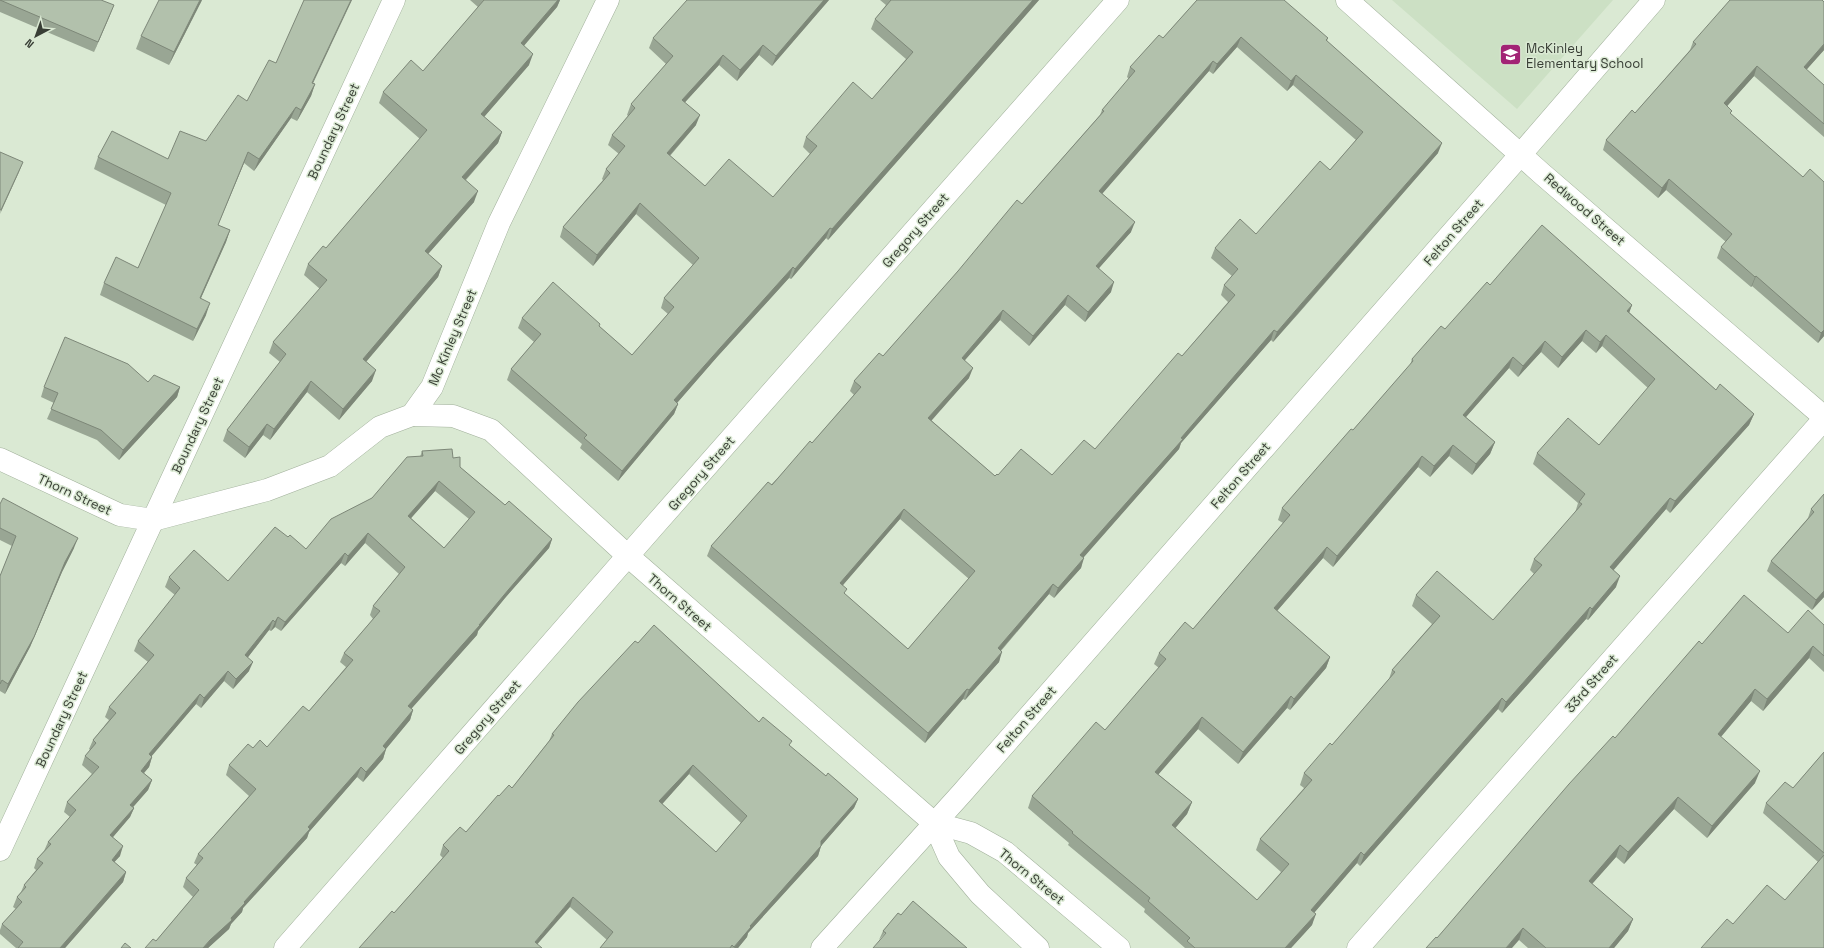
<svg xmlns="http://www.w3.org/2000/svg" width="1824" height="948" font-family="'Space Grotesk',sans-serif">
<style>
.built{fill:#cce0c4}
.lines{fill:none;stroke-linecap:round;stroke-linejoin:round}
.minor-casing{stroke:#a1b09b;stroke-width:23}
.tertiary-casing{stroke:#a1b09b;stroke-width:23}
.minor{stroke:#fff;stroke-width:22}
.tertiary{stroke:#fff;stroke-width:22}
.wall{fill:#99a694;fill-rule:evenodd}
.shaded-wall{fill:#7d8778}
.building{fill:#b2c1ac;stroke:#7d8778;fill-rule:evenodd}
.labels{text-anchor:middle;stroke-width:3;stroke-linejoin:round;paint-order:stroke}
.poi-label{font-size:13px;fill:#383e35;stroke:#dae9d3;text-anchor:start}
.street-label{font-size:13px;fill:#383e35;stroke:#dae9d3}
</style>
<rect width="100%" height="100%" fill="#dae9d3"/>
<polygon class="built" points="1392,0 1613,0 1517,109"/>
<g class="lines">
<defs>
<g id="minor">
<polyline points="285,948 653,527 1118,0"/>
<polyline points="822,948 962,793 1521,154 1654,0"/>
<polyline points="1358,948 1824,419"/>
</g>
<g id="tertiary">
<polyline points="1347,0 1541,173 1824,417"/>
<polyline points="412,415 453,416 491,430 628,556 934,823 971,833 1005,852 1119,948"/>
<polyline points="0,459 120,515 153,520 267,490 330,466 380,427 412,415 432,387 499,223 608,0"/>
<polyline points="934,823 949,857 980,894 1038,948"/>
<polyline points="0,850 394,0"/>
</g>
</defs>
<use href="#minor" class="minor-casing"/>
<use href="#tertiary" class="tertiary-casing"/>
<use href="#minor" class="minor"/>
<use href="#tertiary" class="tertiary"/>
</g>
<g class="wall">
<polygon points="0,0 110,15 94,52 0,12"/>
<polygon points="202,0 169,65 136,49 141,36"/>
<polygon points="470,0 560,0 557,7 524,45 529,65 484,117 502,132 498,143 466,180 474,202 428,254 442,266 438,277 366,362 372,381 339,420 307,392 270,440 263,435 245,458 223,441 227,430 280,362 269,353 273,342 320,289 304,275 308,264 326,248 420,139 379,103 383,92 423,71 478,7"/>
<polygon points="829,0 772,66 759,55 737,81 719,65 685,102 696,125 670,156 705,186 773,197 810,154 803,147 806,137 872,99 906,59 871,29 875,19 886,5 880,0 1039,0 828,240 826,238 791,279 789,278 717,357 677,403 678,404 674,414 618,481 580,448 582,444 507,380 511,369 534,342 518,328 522,318 600,327 632,355 668,314 661,308 664,298 693,265 636,214 593,266 560,237 563,227 603,180 602,179 606,169 619,154 608,145 612,135 628,116 627,115 631,104 666,64 649,48 653,38"/>
<path d="M1197 0 1328 38 1327 41 1438 153 1299 313 1273 342 1271 340 1181 443 1179 449 1083 557 1081 568 1054 598 1049 594 1001 651 999 662 965 700 963 699 925 743 707 556 711 546 812 443 854 395 850 391 854 381 883 356 1022 204 1100 115 1102 110 1129 79 1127 77 1130 67 1163 38ZM1237 47 1287 91 1293 85 1356 140 1330 170 1256 234 1215 248 1211 258 1232 276 1224 285 1221 295 1228 302 1182 356 1095 449 1052 475 995 476 931 420 969 378 965 360 1000 320 1029 346 1065 305 1085 322 1111 292 1099 268 1131 232 1102 193 1209 71 1213 74ZM900 519 969 579 908 649 845 595 843 585Z"/>
<polygon points="1822,1 1824,2 1824,50 1806,70 1824,85 1824,137 1754,76 1727,106 1824,336 1818,343 1752,286 1751,287 1717,258 1721,247 1726,242 1666,190 1658,198 1603,150 1606,140 1635,113 1690,50 1693,42"/>
<polygon points="276,63 315,84 311,96 297,121 291,118 254,171 244,163 218,225 230,230 226,242 201,298 206,315 193,341 100,295 104,283 138,268 166,205 94,169 98,157 168,159 206,141 247,101"/>
<path d="M1490 285 1632 305 1629 312 1716 390 1754 414 1749 425 1670 513 1666 509 1613 570 1616 587 1588 620 1586 619 1502 713 1498 709 1360 866 1357 863 1314 913 1312 925 1291 948H1185L1144 912 1145 909 1068 845 1069 843 1028 808 1032 796 1105 730 1159 668 1154 664 1159 653 1193 629 1283 523 1278 520 1282 508 1353 430 1410 365 1412 359 1445 329ZM1582 341 1596 353 1602 346 1648 388 1599 445 1537 453 1533 464 1578 503 1575 513 1534 559 1530 570 1534 574 1493 620 1416 595 1412 606 1432 624 1392 670 1389 679 1332 745 1304 773 1300 785 1304 788 1260 839 1256 850 1281 872 1257 900 1175 828 1187 814 1192 802 1158 774 1198 729 1238 764 1287 708 1290 710 1326 668 1330 657 1277 611 1323 558 1333 567 1418 467 1430 477 1449 456 1472 475 1490 454 1495 442 1466 417 1509 368 1518 377 1541 352 1558 368Z"/>
<polygon points="148,382 180,387 177,397 119,460 97,440 47,419 54,403 41,397 44,387"/>
<path d="M422 451 453 458 460 467 505 505 552 539 549 548 505 598 478 631 477 635 411 708 413 710 410 720 386 749 383 759 363 782 357 777 309 832 307 838 243 908 242 912 231 924 229 929 208 948H145L156 941 193 897 183 887 186 878 197 865 194 863 198 854 249 796 226 775 229 765 253 748 267 747 309 711 346 667 340 662 344 653 373 619 370 615 373 606 399 574 365 543 345 566 341 563 281 631 275 627 271 631 269 630 248 657 249 671 233 689 224 681 201 708 196 704 151 756 152 757 149 767 144 773 152 780 148 790 133 807 134 808 130 817 113 837 120 856 114 862 126 872 123 882 65 948H16L0 934V930L2 924 16 909 13 907 17 897 21 892 24 885 36 870 34 868 37 859 44 851 48 842 70 817 64 812 67 802 92 774 82 765 85 756 90 750 89 749 93 740 109 720 105 717 109 707 148 662 134 651 138 641 175 595 165 587 169 577 228 581 288 537 306 549 372 498 420 457ZM435 491 469 519 444 548 411 518Z"/>
<polygon points="1824,494 1824,597 1812,610 1767,571 1771,561 1808,518 1811,509"/>
<polygon points="0,504 74,548 62,572 30,647 5,694 0,691 0,576 12,546 0,540"/>
<polygon points="1824,625 1824,672 1809,658 1763,711 1751,701 1721,737 1755,783 1707,838 1674,809 1624,864 1616,857 1592,884 1633,919 1628,931 1614,948 1528,948 1519,940 1437,938 1615,738 1702,644 1788,633"/>
<path d="M638 643 759 722 826 776 858 799 854 808 821 846 818 856 748 933 747 937 738 948H600L607 940 570 907 394 913 443 858 440 855 443 845 466 832 499 796 512 788 549 741 552 734ZM689 774 741 823 716 852 662 804Z"/>
<polygon points="1824,752 1824,948 1733,924 1785,900 1818,862 1763,813 1766,803 1793,788"/>
<polygon points="901,915 879,940 883,931"/>
</g>
<g class="shaded-wall">
<polygon points="200,0 202,0 169,65 174,52"/>
<polygon points="351,0 352,0 308,94 312,83"/>
<polygon points="558,0 560,0 557,7 517,54 521,43"/>
<polygon points="824,0 829,0 772,66 776,56"/>
<polygon points="1033,0 1039,0 828,240 832,229"/>
<polygon points="114,5 110,15 94,52 98,42"/>
<polygon points="1241,37 1237,47 1213,74 1217,64"/>
<polygon points="1824,44 1824,50 1800,77 1804,67"/>
<polygon points="763,45 759,55 737,81 740,70"/>
<polygon points="533,54 529,65 477,125 481,114"/>
<polygon points="723,55 719,65 678,110 682,100"/>
<polygon points="1213,61 1209,71 1096,201 1099,191"/>
<polygon points="1757,66 1754,76 1720,114 1724,103"/>
<polygon points="1296,75 1293,85 1287,91 1291,81"/>
<polygon points="315,84 311,96 297,121 301,110"/>
<polygon points="296,107 291,118 254,171 259,159"/>
<polygon points="700,115 696,125 663,163 667,153"/>
<polygon points="502,132 498,143 458,188 462,177"/>
<polygon points="1442,143 1438,153 1273,342 1277,332"/>
<polygon points="248,152 244,163 213,237 218,225"/>
<polygon points="23,162 19,172 0,214 1,210"/>
<polygon points="1669,179 1666,190 1658,198 1662,188"/>
<polygon points="478,191 474,202 421,262 425,251"/>
<polygon points="640,203 636,214 593,266 597,255"/>
<polygon points="1135,222 1131,232 1092,276 1096,266"/>
<polygon points="830,228 826,238 791,279 795,269"/>
<polygon points="230,230 226,242 196,309 200,298"/>
<polygon points="442,266 438,277 359,370 363,359"/>
<polygon points="793,267 789,278 717,357 670,411 674,400 721,347"/>
<polygon points="1756,276 1752,286 1751,287 1755,277"/>
<polygon points="1114,282 1111,292 1085,322 1088,312"/>
<polygon points="1068,295 1065,305 1029,346 1033,336"/>
<polygon points="210,303 206,315 193,341 197,329"/>
<polygon points="1632,305 1628,316 1627,311"/>
<polygon points="1003,310 1000,320 958,368 962,358"/>
<polygon points="1274,330 1271,340 1181,443 1179,449 1077,565 1080,555 1181,438"/>
<polygon points="1586,330 1582,341 1558,368 1562,357"/>
<polygon points="1824,330 1824,336 1818,343 1821,333"/>
<polygon points="1606,335 1602,346 1596,353 1600,342"/>
<polygon points="1545,341 1541,352 1518,377 1523,366"/>
<polygon points="1513,357 1509,368 1458,426 1463,415"/>
<polygon points="973,368 969,378 925,428 928,418"/>
<polygon points="376,370 372,381 339,420 343,409"/>
<polygon points="311,381 307,392 270,440 274,429"/>
<polygon points="180,387 177,397 119,460 123,450"/>
<polygon points="678,404 674,414 618,481 622,471"/>
<polygon points="1754,414 1749,425 1670,513 1675,501"/>
<polygon points="267,424 263,435 245,458 249,447"/>
<polygon points="1495,442 1490,454 1472,475 1476,464"/>
<polygon points="1453,445 1449,456 1430,477 1434,466"/>
<polygon points="1422,456 1418,467 1333,567 1337,556"/>
<polygon points="439,481 435,491 405,525 408,516"/>
<polygon points="1670,498 1666,509 1606,579 1610,567"/>
<polygon points="904,509 900,519 836,593 840,583"/>
<polygon points="368,533 365,543 345,566 348,556"/>
<polygon points="78,538 74,548 62,572 30,647 5,694 8,684 65,562"/>
<polygon points="552,539 549,548 505,598 478,631 477,635 405,716 408,706 479,625 509,589"/>
<polygon points="1327,547 1323,558 1270,619 1274,608"/>
<polygon points="345,553 341,563 281,631 285,622"/>
<polygon points="1084,558 1081,568 1054,598 1058,588"/>
<polygon points="1620,576 1616,587 1588,620 1592,609"/>
<polygon points="1053,584 1049,594 994,658 998,648"/>
<polygon points="1824,591 1824,597 1812,610 1816,600"/>
<polygon points="1590,607 1586,619 1502,713 1506,702"/>
<polygon points="278,617 275,627 271,631 275,622"/>
<polygon points="273,620 269,630 242,665 245,655"/>
<polygon points="1813,646 1809,658 1763,711 1767,699"/>
<polygon points="1002,652 999,662 965,700 969,690"/>
<polygon points="1330,657 1326,668 1290,710 1294,699"/>
<polygon points="253,662 249,671 233,689 236,679"/>
<polygon points="228,671 224,681 201,708 204,698"/>
<polygon points="967,689 963,699 925,743 928,733"/>
<polygon points="1755,689 1751,701 1713,746 1718,734"/>
<polygon points="200,694 196,704 145,764 149,754"/>
<polygon points="1291,696 1287,708 1238,764 1243,752"/>
<polygon points="1502,698 1498,709 1360,866 1364,855"/>
<polygon points="413,710 410,720 380,756 383,746"/>
<polygon points="1202,717 1198,729 1151,783 1155,772"/>
<polygon points="386,749 383,759 363,782 366,772"/>
<polygon points="152,757 149,767 137,781 141,771"/>
<polygon points="693,765 689,774 656,811 659,801"/>
<polygon points="361,767 357,777 309,832 307,838 243,908 242,912 231,924 229,929 208,948 203,948 231,918 244,902 308,827"/>
<polygon points="1760,771 1755,783 1707,838 1712,826"/>
<polygon points="152,780 148,790 127,814 130,805"/>
<polygon points="1678,797 1674,809 1624,864 1628,852"/>
<polygon points="858,799 854,808 821,846 818,856 748,933 747,937 738,948 734,948 750,926 821,841"/>
<polygon points="1192,802 1187,814 1168,837 1172,825"/>
<polygon points="134,808 130,817 107,844 110,835"/>
<polygon points="1620,845 1616,857 1584,893 1589,881"/>
<polygon points="123,846 120,856 108,869 112,860"/>
<polygon points="1361,852 1357,863 1307,921 1311,910"/>
<polygon points="126,872 123,882 65,948 60,948"/>
<polygon points="573,897 570,907 534,948 535,942"/>
<polygon points="1316,914 1312,925 1291,948 1285,948"/>
<polygon points="1633,919 1628,931 1614,948 1609,948"/>
<polygon points="1523,928 1519,940 1512,948 1506,948"/>
</g>
<g class="building">
<polygon points="0,0 101,0 114,5 98,42"/>
<polygon points="159,0 200,0 174,52 141,36"/>
<polygon points="304,0 351,0 312,83 315,84 301,110 296,107 259,159 248,152 218,225 230,230 200,298 210,303 197,329 104,283 116,257 138,268 171,193 98,157 112,131 168,159 180,131 206,141 238,95 247,101 269,60 276,63"/>
<polygon points="484,0 558,0 521,43 533,54 481,114 502,132 462,177 478,191 425,251 442,266 363,359 376,370 343,409 311,381 274,429 267,424 249,447 227,430 286,354 273,342 327,280 308,264 323,246 326,248 427,130 383,92 411,60 423,71"/>
<polygon points="687,0 824,0 776,56 763,45 740,70 723,55 682,100 700,115 667,153 705,186 729,159 773,197 817,146 806,137 853,82 872,99 913,52 875,19 891,0 1033,0 832,229 830,228 795,269 793,267 721,347 674,400 678,404 622,471 584,438 587,435 511,369 541,334 522,318 553,282 600,324 599,326 632,355 674,307 664,298 699,258 640,203 597,255 563,227 610,173 606,169 625,146 612,135 635,108 631,104 673,56 653,38"/>
<path d="M1197 0H1284L1328 38 1326 40 1442 143 1302 303 1277 332 1274 330 1181 438 1183 439 1080 555 1084 558 1058 588 1053 584 998 648 1002 652 969 690 967 689 928 733 711 546 768 482 772 485 810 441 812 443 861 387 854 381 879 353 883 356 958 271 1017 200 1022 204 1104 111 1102 110 1135 71 1130 67 1159 35 1163 38ZM1241 37 1291 81 1296 75 1363 132 1330 170 1320 161 1256 234 1240 219 1215 248 1238 269 1224 285 1235 295 1182 356 1178 353 1095 449 1084 440 1052 475 1021 449 998 475 997 474 995 476 928 418 973 368 962 358 1003 310 1033 336 1068 295 1088 312 1114 282 1096 266 1135 222 1099 191 1213 61 1217 64ZM904 509 975 571 908 649 844 593 847 589 840 583Z"/>
<polygon points="1730,0 1822,0 1824,2 1824,44 1804,67 1824,85 1824,124 1757,66 1724,103 1732,111 1730,113 1803,177 1810,169 1824,182 1824,330 1821,333 1756,276 1755,277 1721,247 1732,234 1669,179 1662,188 1606,140 1632,110 1635,113 1696,44 1693,42"/>
<polygon points="0,152 23,162 1,210 0,210"/>
<path d="M1542 225 1632 305 1627 311 1716 390 1720 384 1754 414 1675 501 1670 498 1610 567 1620 576 1592 609 1590 607 1506 702 1502 698 1364 855 1361 852 1311 910 1316 914 1285 948H1195L1187 941 1190 938 1148 901 1150 898 1072 833 1073 832 1032 796 1096 722 1105 730 1166 659 1159 653 1185 622 1193 629 1290 515 1282 508 1351 429 1353 430 1413 361 1412 359 1441 326 1445 329 1487 282 1490 285ZM1586 330 1600 342 1606 335 1655 379 1599 445 1568 418 1537 453 1585 494 1579 502 1582 504 1534 559 1542 565 1493 620 1437 571 1416 595 1440 616 1392 670 1395 672 1332 745 1330 743 1304 773 1312 780 1260 839 1289 864 1257 900 1172 825 1192 802 1155 772 1202 717 1243 752 1291 696 1294 699 1330 657 1274 608 1327 547 1337 556 1422 456 1434 466 1453 445 1476 464 1495 442 1463 415 1513 357 1523 366 1545 341 1562 357Z"/>
<polygon points="65,337 128,364 148,382 154,375 180,387 123,450 101,430 51,409 58,393 44,387"/>
<path d="M452 449 453 458 460 457V467L505 505 509 501 552 539 509 589 479 625H480L408 706 413 710 383 746 386 749 366 772 361 767 308 827 310 829 244 902 245 903 231 918 232 920 210 940 203 948H145L153 939 156 941 199 890 186 878 203 858 198 854 256 789 229 765 248 744 253 748 260 740 267 747 303 706 309 711 353 660 344 653 380 611 373 606 405 567 368 533 348 556 345 553 285 622 278 617 275 622 273 620 245 655 253 662 236 679 228 671 204 698 200 694 149 754 152 757 141 771 152 780 130 805 134 808 110 835 123 846 112 860 126 872 60 948H18L23 942 2 924 22 902 17 897 26 887 24 885 43 863 37 859 51 844 48 842 76 810 67 802 99 767 85 756 96 743 93 740 116 713 109 707 154 655 138 641 180 588 169 577 194 550 228 581 275 527 288 537 290 535 306 549 331 519 372 498 407 457 423 456 422 451ZM439 481 475 512 444 548 408 516Z"/>
<polygon points="1824,494 1824,591 1816,600 1771,561 1814,512 1811,509"/>
<polygon points="3,498 78,538 65,562 34,637 8,684 2,680 0,684 0,576 16,536 0,528 0,504"/>
<polygon points="1744,595 1788,633 1808,610 1824,625 1824,656 1813,646 1767,699 1755,689 1718,734 1760,771 1712,826 1678,797 1628,852 1620,845 1589,881 1633,919 1609,948 1546,948 1523,928 1506,948 1426,948 1436,937 1437,938 1569,784 1613,736 1615,738 1699,641 1702,644"/>
<path d="M654 625 759 722 763 717 792 741 789 745 826 776 828 773 858 799 821 841V846L750 926 751 927 734 947 732 945 730 948H600L613 932 573 897 535 942 542 948H359L392 911 394 913 449 851 443 845 460 827 466 832 498 795 499 796 509 785 512 788 554 735 552 734 578 702 635 641 638 643ZM693 765 747 816 716 852 659 801Z"/>
<polygon points="1824,752 1824,853 1766,803 1785,782 1793,788"/>
<polygon points="1824,855 1824,948 1701,948 1727,919 1733,924 1767,885 1785,900"/>
<polygon points="913,901 967,948 873,948 886,933 883,931 898,913 901,915"/>
<polygon points="125,943 131,948 121,948"/>
</g>
<defs>
<symbol id="school-square" viewBox="-11 -11 22 22"><rect x="-9" y="-9" width="18" height="18" rx="4" fill="#a22375" stroke="#dae9d3"/><path d="M0-5L7-2L0 1L-7-2ZM-4 1L0 2.5L4 1V4Q0 6-4 4Z" fill="#fff"/></symbol>
</defs>
<g fill-rule="evenodd">
<use href="#school-square" x="1498" y="42" width="25" height="25"/>
</g>
<g class="labels">
<g class="poi-label">
<text x="1526" y="53">McKinley<tspan x="1526" dy="15">Elementary School</tspan></text>
</g>
<g class="street-label">
<text transform="translate(333 131) rotate(-65)" y="5">Boundary Street</text>
<text transform="translate(1585 209) rotate(41)" y="5">Redwood Street</text>
<text transform="translate(915 230) rotate(-49)" y="5">Gregory Street</text>
<text transform="translate(1453 232) rotate(-49)" y="5">Felton Street</text>
<text transform="translate(452 337) rotate(-67)" y="5">Mc Kinley Street</text>
<text transform="translate(197 425) rotate(-65)" y="5">Boundary Street</text>
<text transform="translate(701 473) rotate(-49)" y="5">Gregory Street</text>
<text transform="translate(1240 475) rotate(-49)" y="5">Felton Street</text>
<text transform="translate(75 494) rotate(25)" y="5">Thorn Street</text>
<text transform="translate(680 602) rotate(41)" y="5">Thorn Street</text>
<text transform="translate(1591 683) rotate(-49)" y="5">33rd Street</text>
<text transform="translate(487 717) rotate(-49)" y="5">Gregory Street</text>
<text transform="translate(61 719) rotate(-65)" y="5">Boundary Street</text>
<text transform="translate(1026 719) rotate(-49)" y="5">Felton Street</text>
<text transform="translate(1032 876) rotate(39)" y="5">Thorn Street</text>
</g>
</g>
<g transform="translate(36 36) rotate(221)" stroke="#dae9d3" stroke-width="3" paint-order="stroke">
<path d="M0-3L7 15L0 10L-7 15Z" fill="#383e35"/>
<text y="-6" font-size="11" font-weight="bold" text-anchor="middle" fill="#383e35">N</text>
</g>
</svg>
